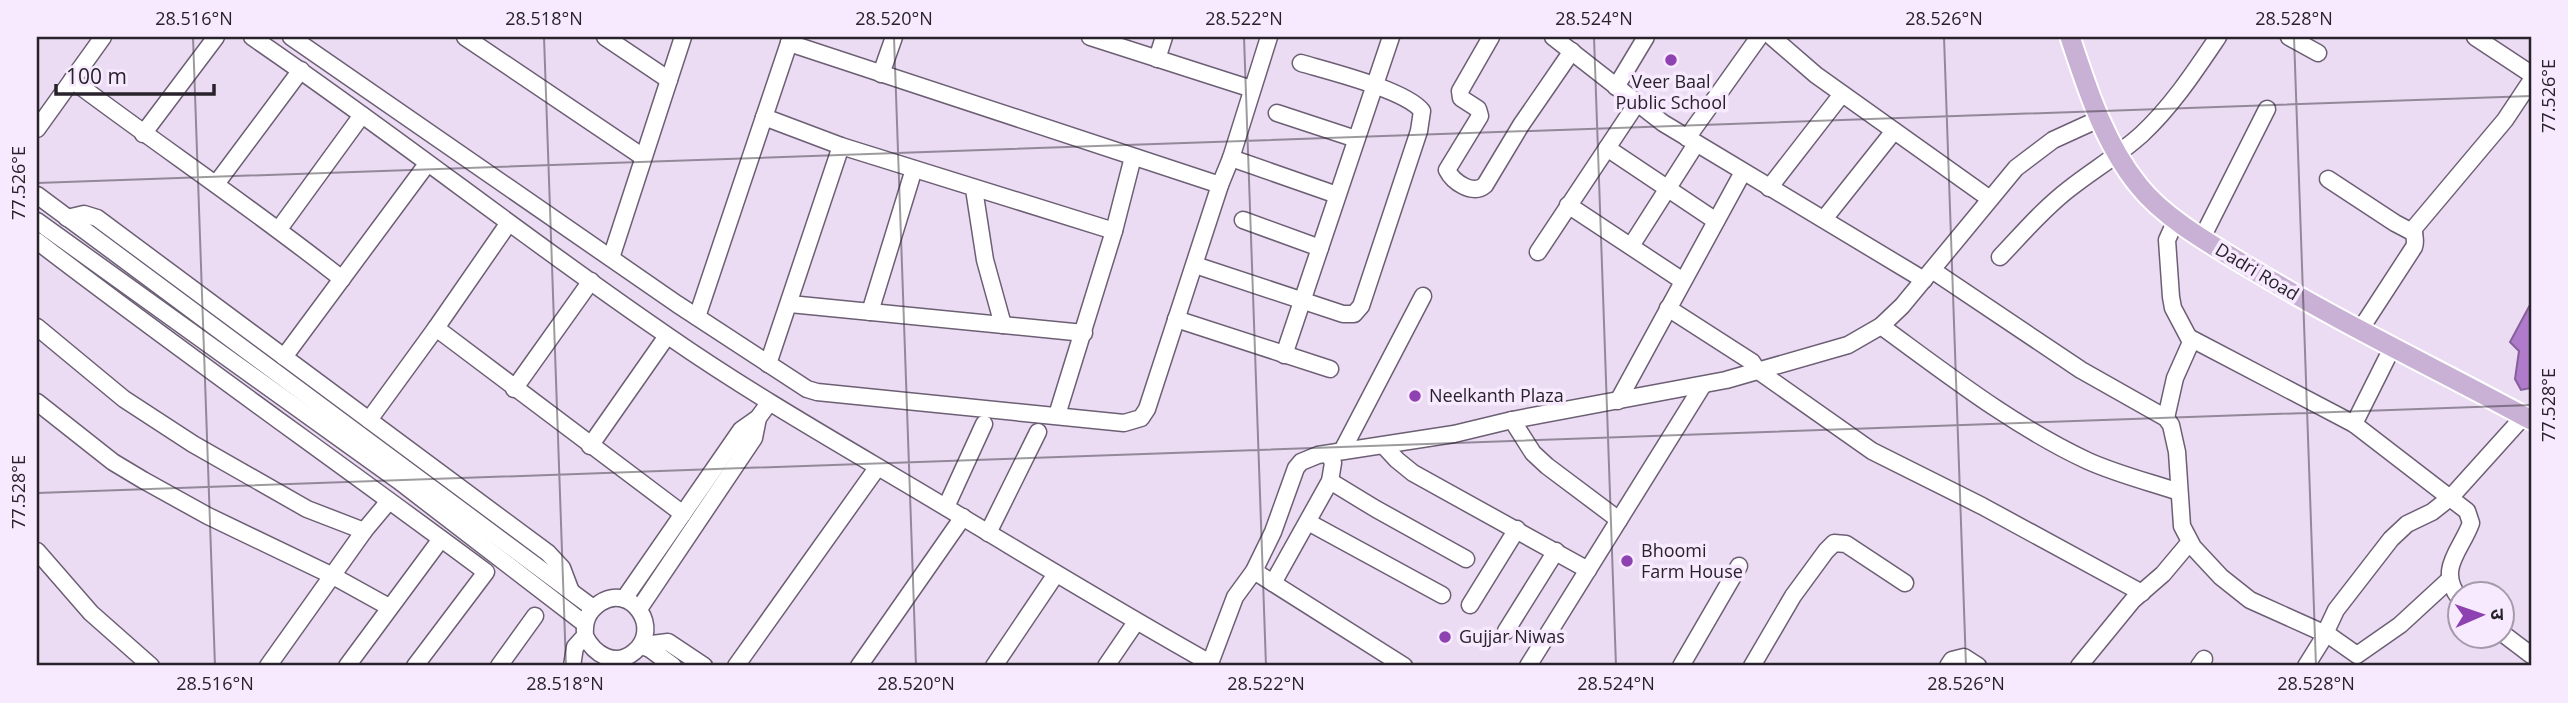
<svg xmlns="http://www.w3.org/2000/svg" width="2568" height="703" font-family="'Open Sans','Noto Sans Devanagari',sans-serif">
<style>
.water{fill:#af7bca;stroke:#86609a;stroke-width:2}
.lines{fill:none;stroke-linecap:round;stroke-linejoin:round}
.minor-casing{stroke:#6c5f74;stroke-width:19}
.major-casing{stroke:#fff;stroke-width:23}
.minor{stroke:#fff;stroke-width:16}
.major{stroke:#c8b1d4;stroke-width:19}
.ticks{fill:none;stroke:#28222b;stroke-width:2;stroke-opacity:0.45}
.poi-dot{fill:#8e41b1;stroke:#f7eafe;stroke-width:2.5}
.labels{text-anchor:middle;stroke-width:7;stroke-linejoin:round;paint-order:stroke}
.poi-label{font-size:18px;fill:#28222b;stroke:#f7eafe;text-anchor:start}
.street-label{font-size:18px;fill:#28222b;stroke:#f7eafe}
.neatline{fill:none;stroke:#28222b;stroke-width:2.5}
.ticks-label{font-size:18px;text-anchor:middle;fill:#28222b}
</style>
<rect width="100%" height="100%" fill="#ebdcf4"/>
<polygon class="water" points="2531,303 2531,388 2521,390 2515,379 2519,351 2510,342"/>
<g class="lines">
<defs>
<g id="minor">
<path d="M252 37C393 133 527 240 668 336 763 402 863 457 962 517 1044 566 1126 616 1210 663"/>
<polyline points="291,37 677,304 807,389 817,392 1124,423 1141,418 1147,409 1220,185 1231,158 1269,37"/>
<polyline points="465,37 643,157"/>
<polyline points="605,37 669,80"/>
<polyline points="1090,37 1252,89"/>
<path d="M1491 37 1460 91 1461 98 1478 109 1480 116 1447 170C1453 182 1473 196 1485 185L1521 125 1572 51"/>
<polyline points="1553,37 1663,123 1924,280"/>
<polyline points="1772,37 1816,75 1990,199"/>
<polyline points="2289,37 2318,53"/>
<polyline points="2475,37 2531,74"/>
<polyline points="789,43 1220,185"/>
<polyline points="1157,59 1164,37"/>
<polyline points="881,74 894,37"/>
<path d="M72 80C161 147 254 209 342 279"/>
<polyline points="1616,87 1646,37"/>
<polyline points="1277,113 1356,139"/>
<polyline points="764,117 841,146 1114,231 1057,415"/>
<polyline points="37,129 103,37"/>
<polyline points="143,134 216,37"/>
<polyline points="1687,138 1759,37"/>
<polyline points="1607,148 1716,221"/>
<polyline points="1231,158 1337,195"/>
<polyline points="2328,179 2395,223 2414,233"/>
<polyline points="216,184 301,70"/>
<polyline points="1769,188 1842,94"/>
<polyline points="974,189 985,260 1003,325"/>
<polyline points="37,195 593,608"/>
<polyline points="1568,205 1683,281"/>
<polyline points="67,218 84,214 97,218 548,553 562,568 570,589"/>
<polyline points="1824,219 1894,131"/>
<polyline points="1243,220 1320,248"/>
<polyline points="37,221 399,481 585,624"/>
<polyline points="279,229 362,115"/>
<polyline points="1114,231 1133,157"/>
<polyline points="2202,238 2267,109"/>
<path d="M37 241C184 354 337 461 486 572L415 666"/>
<polyline points="1631,246 1696,144"/>
<polyline points="1538,252 1637,103"/>
<path d="M2000 257C2022 234 2043 209 2069 189 2093 170 2119 155 2142 134 2172 106 2195 71 2218 37"/>
<polyline points="611,258 683,37"/>
<path d="M1195 265 1343 314H1354L1361 306 1419 131 1422 111C1406 90 1328 71 1301 63"/>
<polyline points="1932,270 2081,370 2166,418 2171,425 2177,452 2182,526 2193,547 2221,577 2250,600 2330,636 2357,655 2400,625 2450,579"/>
<polyline points="790,304 1084,333"/>
<polyline points="1668,308 1752,362 1757,370 1872,451 1982,506 2142,593"/>
<polyline points="870,312 914,169"/>
<polyline points="697,317 791,37"/>
<polyline points="1176,319 1330,369"/>
<path d="M1881 326C1947 374 2013 426 2088 461 2117 474 2149 482 2179 492"/>
<polyline points="37,327 124,399 193,444 307,509 364,531"/>
<polyline points="436,328 683,514"/>
<path d="M2360 330 2414 247C2417 239 2412 234 2415 227L2505 120 2531 81"/>
<path d="M2190 338 2354 424 2467 511 2471 523C2461 551 2436 569 2460 599"/>
<polyline points="1284,355 1391,37"/>
<polyline points="284,357 427,164"/>
<polyline points="768,364 841,146"/>
<polyline points="514,389 591,281"/>
<polyline points="1618,401 1743,172"/>
<polyline points="37,402 113,462 143,480 208,516 333,576 389,607"/>
<polyline points="2166,418 2175,378 2191,342 2173,308 2171,297 2167,240 2176,220"/>
<polyline points="369,420 436,328 508,224"/>
<polyline points="1512,420 1533,453 1547,466 1619,520"/>
<polyline points="2354,424 2393,346"/>
<polyline points="590,446 667,336"/>
<polyline points="1384,446 1397,460 1413,473 1588,570"/>
<polyline points="1342,451 1423,296"/>
<polyline points="1330,481 1376,509 1466,559"/>
<polyline points="946,507 984,424"/>
<polyline points="1308,522 1442,595"/>
<polyline points="988,533 1038,432"/>
<polyline points="37,551 91,613 151,666"/>
<polyline points="1254,571 1404,666"/>
<polyline points="1273,583 1330,481 1333,463 1329,454"/>
<polyline points="624,599 741,430 758,418 769,403"/>
<polyline points="1470,605 1517,529"/>
<polyline points="639,609 754,438 758,418"/>
<polyline points="1506,631 1556,551"/>
<polyline points="2502,633 2531,655"/>
<polyline points="642,643 673,666"/>
<polyline points="647,648 652,644 668,642 704,666"/>
<polyline points="268,666 364,531 389,501"/>
<polyline points="347,666 441,539"/>
<polyline points="499,666 535,616"/>
<path d="M572 666 575 647 585 636C584 622 587 612 600 603 631 582 663 629 634 652 615 668 594 654 585 636"/>
<polyline points="736,666 877,468"/>
<polyline points="859,666 963,517"/>
<polyline points="994,666 1056,574"/>
<polyline points="1106,666 1136,622"/>
<polyline points="1209,666 1235,597 1254,571 1273,532 1296,468 1301,462 1318,455 1454,434 1512,420 1726,380 1848,345 1881,326 1902,306 2016,168 2053,140 2099,119"/>
<polyline points="1528,666 1703,385"/>
<polyline points="1681,666 1739,566"/>
<polyline points="1752,666 1793,596 1826,551 1834,543 1846,544 1905,583"/>
<polyline points="1948,666 1952,660 1964,657 1978,666"/>
<polyline points="2079,666 2133,600 2163,574 2189,543"/>
<polyline points="2199,666 2204,659"/>
<polyline points="2306,666 2321,642 2336,610 2391,539 2407,524 2432,512 2451,497 2524,416"/>
</g>
<path id="major" d="M2070 37C2087 88 2104 143 2139 186 2165 219 2214 246 2250 268 2341 323 2437 369 2531 420"/>
</defs>
<use href="#minor" class="minor-casing"/>
<use href="#major" class="major-casing"/>
<use href="#minor" class="minor"/>
<use href="#major" class="major"/>
</g>
<path class="ticks" d="M193 37 215 666M544 37 566 666M894 37 916 666M1244 37 1266 666M1594 37 1616 666M1944 37 1966 666M2294 37 2316 666M37 183 2531 96M37 493 2531 405"/>
<g class="poi-dot">
<circle cx="1671" cy="60" r="7"/>
<circle cx="1415" cy="396" r="7"/>
<circle cx="1627" cy="561" r="7"/>
<circle cx="1445" cy="637" r="7"/>
</g>
<g class="labels">
<g class="poi-label">
<text x="1671" y="88" text-anchor="middle">Veer Baal<tspan x="1671" dy="21">Public School</tspan></text>
<text x="1429" y="402">Neelkanth Plaza</text>
<text x="1641" y="557">Bhoomi<tspan x="1641" dy="21">Farm House</tspan></text>
<text x="1459" y="643">Gujjar Niwas</text>
</g>
<g class="street-label">
<text transform="translate(2257 272) rotate(31)" y="6">Dadri Road</text>
</g>
</g>
<rect width="2568" height="703" fill="none" stroke="#f7eafe" stroke-width="77"/>
<g transform="translate(2481 615) rotate(88)"><circle r="33" fill="#f7eafe" stroke="#a49aaa" stroke-width="2"/>
<path d="M0-5L12 26L0 18L-12 26Z" fill="#8e41b1"/>
<text y="-10" font-size="19" font-weight="bold" text-anchor="middle" fill="#28222b">उ</text>
</g>
<path d="M56 84v10h158v-10" fill="none" stroke="#28222b" stroke-width="3.5"/>
<text x="66" y="84" font-size="21" fill="#28222b" stroke="#f7eafe" stroke-width="5" paint-order="stroke">100 m</text>
<rect x="38" y="38" width="2492" height="626" class="neatline"/>
<g class="ticks-label">
<text x="194" y="25">28.516°N</text>
<text x="544" y="25">28.518°N</text>
<text x="894" y="25">28.520°N</text>
<text x="1244" y="25">28.522°N</text>
<text x="1594" y="25">28.524°N</text>
<text x="1944" y="25">28.526°N</text>
<text x="2294" y="25">28.528°N</text>
<text transform="translate(2549 96) rotate(-90)" y="6">77.526°E</text>
<text transform="translate(19 183) rotate(-90)" y="6">77.526°E</text>
<text transform="translate(2549 405) rotate(-90)" y="6">77.528°E</text>
<text transform="translate(19 492) rotate(-90)" y="6">77.528°E</text>
<text x="215" y="690">28.516°N</text>
<text x="565" y="690">28.518°N</text>
<text x="916" y="690">28.520°N</text>
<text x="1266" y="690">28.522°N</text>
<text x="1616" y="690">28.524°N</text>
<text x="1966" y="690">28.526°N</text>
<text x="2316" y="690">28.528°N</text>
</g>
</svg>
